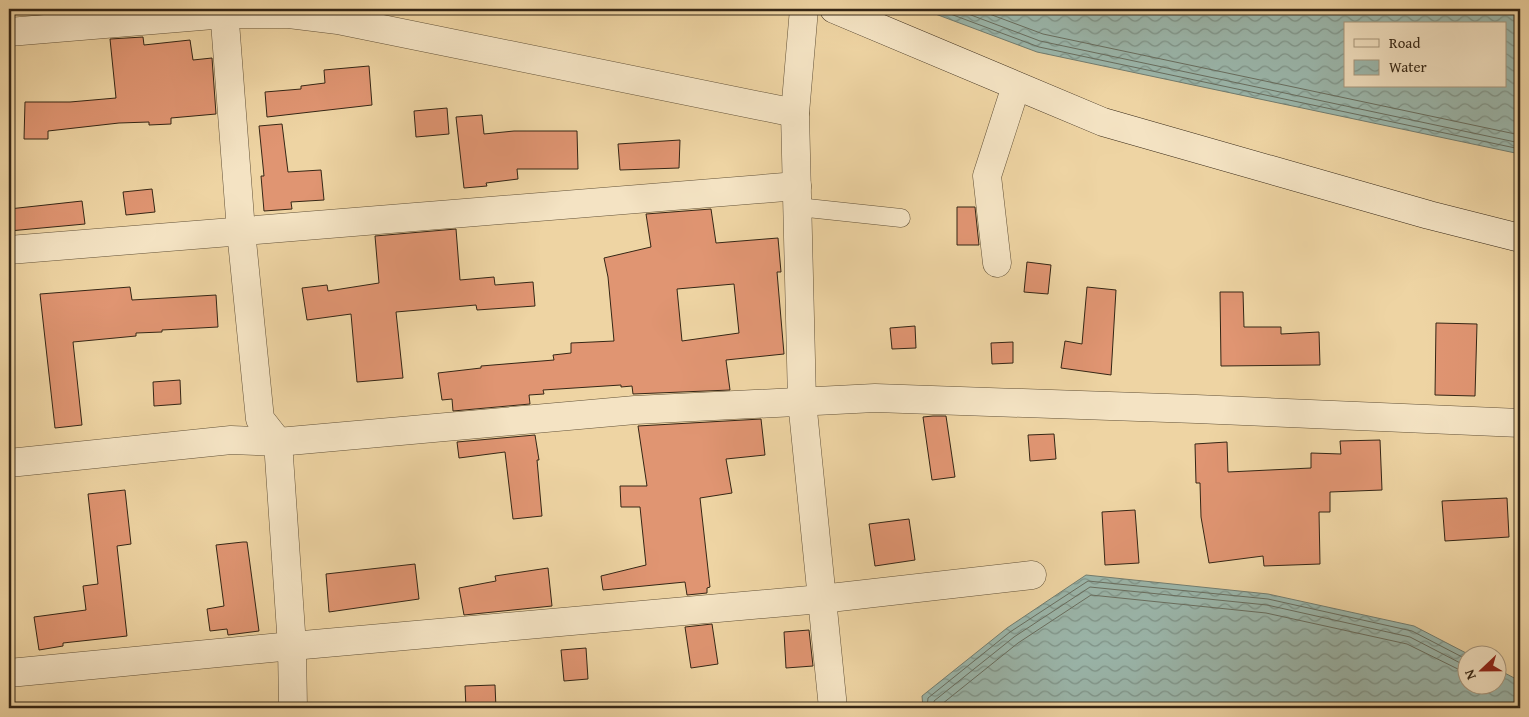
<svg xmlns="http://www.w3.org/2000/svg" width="1529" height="717" font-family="'Gentium Book Plus',serif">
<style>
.water{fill:url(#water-waves);stroke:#727d70;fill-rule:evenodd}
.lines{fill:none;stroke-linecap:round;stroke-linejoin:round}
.shore{stroke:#686e60;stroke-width:1}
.building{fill:#e09572;stroke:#352615;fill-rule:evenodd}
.lane-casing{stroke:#635238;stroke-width:19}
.street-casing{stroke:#635238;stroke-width:29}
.secondary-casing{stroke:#352615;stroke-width:29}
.lane{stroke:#f4e3c3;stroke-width:18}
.street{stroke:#f4e3c3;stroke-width:28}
.secondary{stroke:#f4e3c3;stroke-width:28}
</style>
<defs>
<pattern id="water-waves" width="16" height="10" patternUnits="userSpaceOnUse" patternTransform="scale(1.25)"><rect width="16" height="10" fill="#9bb7ac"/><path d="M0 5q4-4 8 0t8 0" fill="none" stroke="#7f958b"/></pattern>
</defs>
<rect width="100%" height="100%" fill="#eed4a3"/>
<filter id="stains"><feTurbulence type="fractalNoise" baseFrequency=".004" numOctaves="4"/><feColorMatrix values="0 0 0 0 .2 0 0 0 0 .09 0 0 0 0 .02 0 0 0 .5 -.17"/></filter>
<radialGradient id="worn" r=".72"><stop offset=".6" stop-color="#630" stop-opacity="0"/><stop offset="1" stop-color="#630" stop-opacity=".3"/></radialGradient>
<g class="water">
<path d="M922 9H1520V154L1037 52ZM1345 24H1505V86H1345Z"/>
<polygon points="1086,575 1268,594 1414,626 1468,654 1466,654 1466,684 1496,684 1497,669 1520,681 1520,708 923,708 922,696 1007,628"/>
</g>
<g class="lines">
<g class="shore">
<polyline points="937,9 1039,47 1520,149"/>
<polyline points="955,9 1040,41 1520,143"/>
<polyline points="976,9 1043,34 1520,135"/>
<polyline points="927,708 928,698 1010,632 1088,581 1268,599 1412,631 1466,659"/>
<polyline points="934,708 934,701 1014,637 1090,587 1267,605 1410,637 1466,666"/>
<polyline points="941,708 942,704 1018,643 1091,595 1266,613 1407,644 1466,673"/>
</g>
</g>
<g class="building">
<polygon points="143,37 144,45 190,40 193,60 212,58 216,114 171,118 171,124 149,125 149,122 119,123 48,131 48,139 24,139 25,102 70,102 116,98 110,39"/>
<polygon points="369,66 372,105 267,117 265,92 301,89 301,86 325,83 324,70"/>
<polygon points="447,108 449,134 416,137 414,111"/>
<polygon points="482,115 484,134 514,131 577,131 578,169 517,169 518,179 486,183 487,186 464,188 456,117"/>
<polygon points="282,124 288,172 321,170 324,200 291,202 292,209 264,211 261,176 264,176 259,126"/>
<polygon points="680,140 679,168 620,170 618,144"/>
<polygon points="152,189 155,212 126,215 123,192"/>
<polygon points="82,201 85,224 9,231 9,209"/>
<polygon points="957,207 975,207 979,245 957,245"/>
<path d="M711 209 716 243 778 238 781 272H777L784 354 726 360 730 390 633 394 632 386 621 387V385L543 390 544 394 529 395 530 404 453 411 452 399 442 400 438 373 481 368V366L554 360 553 355 571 353V343L614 341 608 277 604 258 651 247 646 214ZM734 284 739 333 682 341 677 289Z"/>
<polygon points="456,229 460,280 494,277 495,285 533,282 535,306 477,310 476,305 396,312 403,378 357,382 351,314 307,320 302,288 327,285 328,291 379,283 375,236"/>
<polygon points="1027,262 1051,265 1048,294 1024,292"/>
<polygon points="130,287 132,300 216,295 218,327 162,330 162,332 136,333 136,336 73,342 82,425 55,428 40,294"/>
<polygon points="1087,287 1116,290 1111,375 1061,368 1065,341 1082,344"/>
<polygon points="1220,292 1243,292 1244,327 1281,327 1281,334 1319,332 1320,365 1221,366"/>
<polygon points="1436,323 1477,324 1475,396 1435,395"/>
<polygon points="915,326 916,348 892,349 890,328"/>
<polygon points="1013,342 1013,363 992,364 991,343"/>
<polygon points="180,380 181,404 154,406 153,382"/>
<polygon points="933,416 946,416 955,477 932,480 923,417"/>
<polygon points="761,419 765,455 726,459 732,493 700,498 710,587 707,588 707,593 687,595 685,582 603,590 601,576 646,565 640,507 621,507 620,486 647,486 638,426"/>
<polygon points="1054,434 1056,459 1030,461 1028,435"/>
<polygon points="535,435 539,460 537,460 542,516 513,519 505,452 459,458 457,442"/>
<polygon points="1380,440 1382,490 1330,492 1330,512 1319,512 1320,564 1264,566 1263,556 1209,563 1201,517 1200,483 1196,483 1195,444 1227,442 1228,472 1311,468 1311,453 1341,454 1340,441"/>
<polygon points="125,490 131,544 117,546 127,636 63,643 63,646 39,650 34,617 86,610 83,586 98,584 88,494"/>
<polygon points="1507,498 1509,537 1445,541 1442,501"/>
<polygon points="1135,510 1139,563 1105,565 1102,512"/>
<polygon points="909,519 915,560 875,566 869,524"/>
<polygon points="243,542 247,542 259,631 228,635 227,629 210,631 207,609 224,606 216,545"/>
<polygon points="415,564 419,599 329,612 326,574"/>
<polygon points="548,568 552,606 464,615 459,588 496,581 495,576"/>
<polygon points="712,624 718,664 691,668 685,627"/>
<polygon points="809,630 813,666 786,668 784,632"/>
<polygon points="586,648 588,679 564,681 561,650"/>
<polygon points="495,685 496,708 466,708 465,686"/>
</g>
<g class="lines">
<defs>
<polyline id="lane" points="798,207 901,218"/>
<g id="street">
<polyline points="224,9 241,231 260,419 278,442 292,646 293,708"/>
<polyline points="804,9 795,113 802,401 833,708"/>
<polyline points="9,32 225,14 289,14 338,20 795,113"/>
<polyline points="9,250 797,186"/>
<polyline points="997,263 987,176 1016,86"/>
<polyline points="9,463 231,440 278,442 635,410 875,398 1196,409 1520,423"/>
<polyline points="9,673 292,646 821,599 1032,575"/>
</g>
<polyline id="secondary" points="834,9 1103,122 1429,215 1520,238"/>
</defs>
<use href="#lane" class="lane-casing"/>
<use href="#street" class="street-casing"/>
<use href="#secondary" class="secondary-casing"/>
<use href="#lane" class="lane"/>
<use href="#street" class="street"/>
<use href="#secondary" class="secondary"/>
</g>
<rect width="1529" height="717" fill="none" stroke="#eed4a3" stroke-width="30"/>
<rect x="10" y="10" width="1509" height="697" fill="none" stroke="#352615" stroke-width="2.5"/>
<rect x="15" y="15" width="1499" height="687" fill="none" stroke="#352615"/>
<rect x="1344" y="22" width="162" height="65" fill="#f4e3c3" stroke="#a8977d"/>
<rect x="1354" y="39" width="25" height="8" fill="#f4e3c3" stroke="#a8977d"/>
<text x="1389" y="48" font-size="15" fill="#352615">Road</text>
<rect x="1354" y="60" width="25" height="15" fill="url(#water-waves)" stroke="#a8977d"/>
<text x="1389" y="72" font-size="15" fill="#352615">Water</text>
<g transform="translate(1482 670) rotate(248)"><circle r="24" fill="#f4e3c3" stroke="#a8977d"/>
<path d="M0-4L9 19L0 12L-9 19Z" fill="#8f2418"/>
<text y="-8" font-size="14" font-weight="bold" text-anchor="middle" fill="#352615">N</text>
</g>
<rect width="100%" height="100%" filter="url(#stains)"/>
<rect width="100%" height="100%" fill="url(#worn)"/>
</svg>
